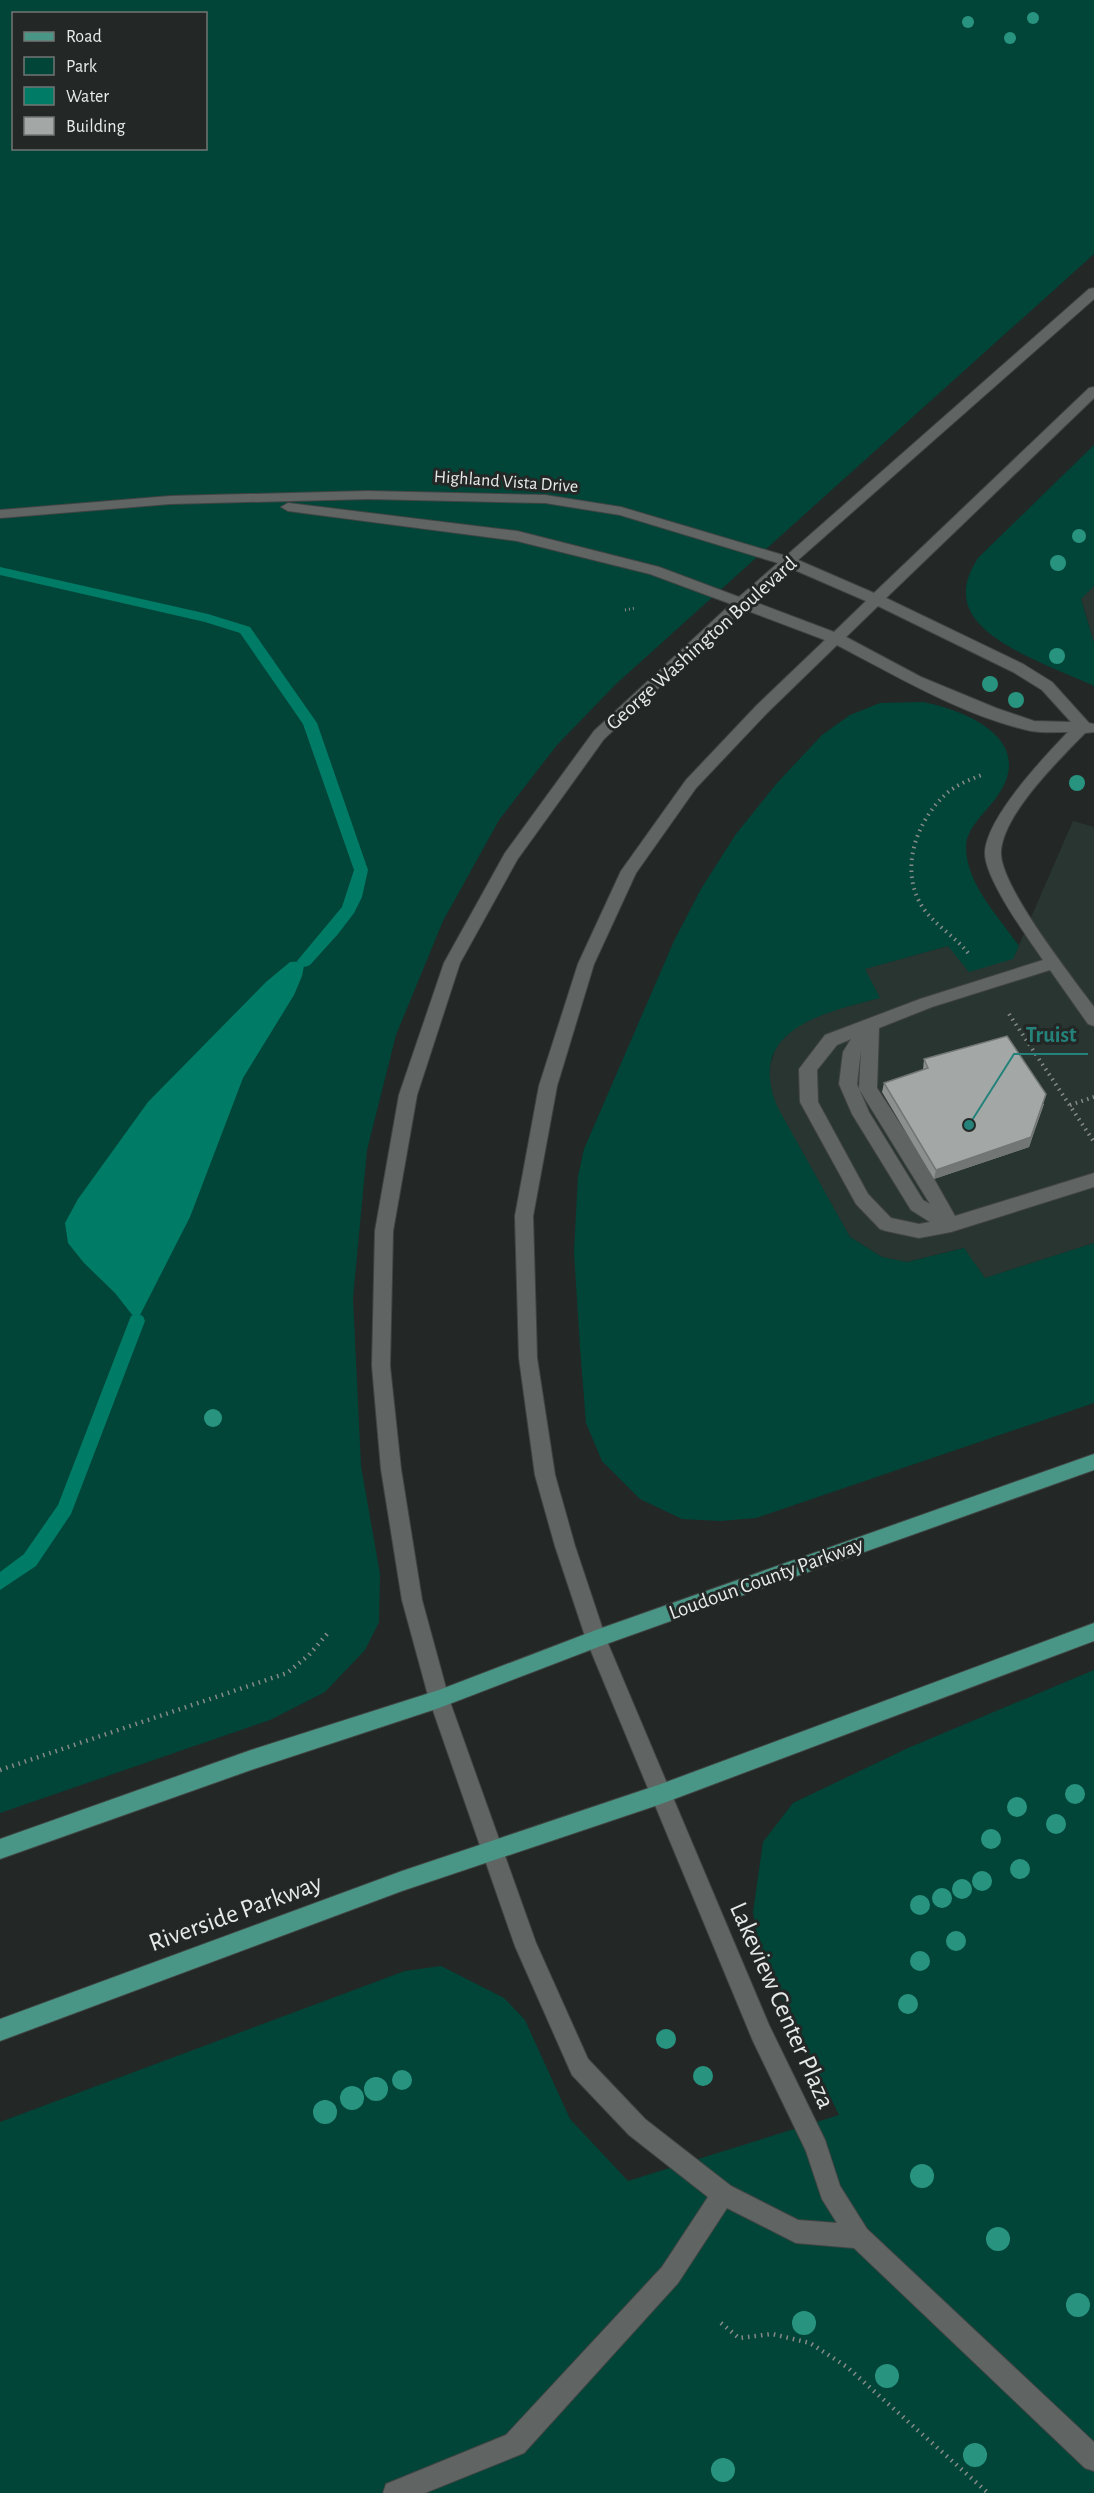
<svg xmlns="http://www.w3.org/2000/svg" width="1094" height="2493" font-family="'Alegreya Sans',sans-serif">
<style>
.built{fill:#293531}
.green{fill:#004538;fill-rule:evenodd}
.water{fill:#007b66}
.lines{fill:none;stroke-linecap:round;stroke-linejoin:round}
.stream{fill:#007b66;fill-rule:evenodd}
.minor-casing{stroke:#414443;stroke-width:2}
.major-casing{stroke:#414443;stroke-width:2}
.path-far2{stroke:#868a89;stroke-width:3;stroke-dasharray:1 3;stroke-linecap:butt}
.path-far1{stroke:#868a89;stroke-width:4;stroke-dasharray:1.5 4.5;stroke-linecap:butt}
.path{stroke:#868a89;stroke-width:4.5;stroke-dasharray:1.5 5;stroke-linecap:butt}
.minor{fill:#606564;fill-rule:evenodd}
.major{fill:#499686;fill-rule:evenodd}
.tree{fill:#289480}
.wall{fill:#8c908f}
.shaded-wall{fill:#727674}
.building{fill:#a3a8a6;stroke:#727674;stroke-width:1.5}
.labels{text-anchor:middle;stroke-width:6;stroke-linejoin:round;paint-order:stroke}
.far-street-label{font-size:18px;fill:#e7eae9;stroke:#232826}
.street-label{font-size:21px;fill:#e7eae9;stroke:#232826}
.near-street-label{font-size:26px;fill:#e7eae9;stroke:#232826}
.leader{fill:none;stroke:#25827a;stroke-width:2}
.callout-dot{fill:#25827a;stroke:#232826;stroke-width:2}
.callout-label{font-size:22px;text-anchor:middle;font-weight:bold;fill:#25827a;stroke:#232826;stroke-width:6;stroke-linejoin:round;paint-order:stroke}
</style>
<rect width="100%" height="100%" fill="#232826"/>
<g class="built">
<polygon points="1094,586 1094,643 1081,598"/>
<polygon points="1073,821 1094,827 1094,1243 985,1278 963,1248 907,1262 882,1257 850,1237 777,1108 769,1087 770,1066 777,1045 795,1027 827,1012 879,998 864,969 948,946 1013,959"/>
</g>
<g class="green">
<path d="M0 0H1094V254L616 684 557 745 499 820 443 921 396 1035 367 1150 353 1298 361 1466 380 1574 379 1622 365 1650 325 1692 270 1720 0 1813ZM14 14H206V148H14Z"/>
<path d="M1094 445V586L1081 599 1094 643V686C1059 669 976 643 967 602 963 586 970 571 978 558Z"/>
<path d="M923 702C969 711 1038 741 996 798 986 812 966 828 966 847 966 884 999 917 1019 946L1013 959 969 972 948 946 865 969 880 998C822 1013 744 1030 778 1108L850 1237 882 1257 907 1262 964 1248 985 1278 1094 1243V1403L756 1518 720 1521 682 1519 640 1499 602 1461 586 1423 580 1347 574 1252 578 1176 584 1149 674 941 701 889 736 834 777 783 822 735 850 715 880 703Z"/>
<polygon points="1094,1670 1094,2493 0,2493 0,2122 405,1971 441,1966 504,1998 525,2020 570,2119 628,2181 839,2115 760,1954 753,1912 763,1842 793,1803 908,1748"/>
</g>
<polygon class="water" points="305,961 302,976 294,995 243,1078 190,1217 137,1321 115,1293 84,1263 68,1243 65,1223 78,1199 148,1102 266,982 290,962"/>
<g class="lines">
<g class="stream">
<polygon points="0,567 208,614 250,627 317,723 368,870 362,897 354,913 338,934 310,965 305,967 297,961 342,907 354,870 303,724 240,633 205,622 0,575"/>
<polygon points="137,1314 143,1316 145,1321 71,1514 36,1566 0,1590 0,1572 24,1554 58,1505 129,1321 131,1316"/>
</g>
<defs>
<path id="minor" d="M1094 288V299L798 560 874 593 1089 388 1094 387V398L886 598 1023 664 1052 682 1089 723 1094 724V732L1085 733C1059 760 1004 813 1001 851 998 884 1073 978 1094 1007V1026L1088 1024 1050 970 932 1007 879 1028 877 1088 920 1154 955 1216 1094 1173V1187L951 1232 919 1238 886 1231 880 1229 856 1204 800 1102 799 1069 825 1035 920 999 1043 960C1028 938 984 878 985 852 987 817 1044 757 1068 732 1056 732 1043 733 1031 731 966 717 896 676 837 645L767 713 696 788 636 873 594 964 557 1086 533 1216 537 1358 555 1475 575 1546 606 1639 769 2025 825 2140 840 2186 867 2229 1094 2442V2471L1085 2468 854 2248 796 2243 727 2208 678 2283 524 2453 425 2493H383L386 2484 506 2435 662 2267 708 2197 629 2135 572 2075 515 1946 429 1699 402 1600 381 1469 372 1366 375 1231 399 1095 444 963 505 853 594 731 731 604 650 574 517 541 288 511 281 507 288 503 517 531 659 567 739 597 778 563 620 515 545 503 368 499 170 504 0 518V510L170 496 368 491 545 495 621 507 786 556 1089 289ZM790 568 866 601 834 632 752 601ZM878 606 1013 672 1042 690 1071 722 1034 721 996 708 921 677 846 637ZM743 609 825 640 757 705 686 780 621 871 578 964 539 1086 515 1216 519 1358 535 1475 555 1546 586 1639 753 2041 806 2151 822 2199 837 2223 798 2220 731 2186 645 2119 588 2059 536 1943 449 1699 422 1600 401 1469 390 1366 393 1231 417 1095 460 963 517 860 604 739ZM851 1039 843 1052 839 1084 852 1114 911 1210 930 1222 919 1224 891 1218 868 1194 818 1102 817 1070 837 1045ZM861 1050 859 1089 930 1204 923 1200 869 1112 857 1084Z"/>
<g id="major">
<polygon points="1094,1454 1094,1470 598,1647 439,1708 251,1770 0,1859 0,1839 251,1750 439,1690 596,1630"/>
<polygon points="1094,1623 1094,1641 661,1804 402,1891 0,2041 0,2019 402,1871 661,1784"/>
</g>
</defs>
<use href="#minor" class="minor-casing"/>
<use href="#major" class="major-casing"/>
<polyline class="path-far2" points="625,610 636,608"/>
<g class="path-far1">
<path d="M968 953C954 935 931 923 920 903 900 866 917 820 947 793 958 784 971 779 984 774"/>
<polyline points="1009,1014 1094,1142"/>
<polyline points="1070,1105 1094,1097"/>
</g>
<g class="path">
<polyline points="0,1770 287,1673 309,1655 327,1634"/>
<polyline points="721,2323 739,2338 772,2334 810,2343 847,2367 988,2493"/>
</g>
<use href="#minor" class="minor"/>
<use href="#major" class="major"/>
</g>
<g class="tree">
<circle cx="1033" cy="18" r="6"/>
<circle cx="968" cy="22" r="6"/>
<circle cx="1010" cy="38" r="6"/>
<circle cx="1079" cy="536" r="7"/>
<circle cx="1058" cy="563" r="8"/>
<circle cx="1057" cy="656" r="8"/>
<circle cx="990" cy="684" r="8"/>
<circle cx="1016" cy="700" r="8"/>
<circle cx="1077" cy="783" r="8"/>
<circle cx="213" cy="1418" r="9"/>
<circle cx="1075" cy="1794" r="10"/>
<circle cx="1017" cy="1807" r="10"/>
<circle cx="1056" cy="1824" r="10"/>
<circle cx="991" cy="1839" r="10"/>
<circle cx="1020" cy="1869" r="10"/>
<circle cx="982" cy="1881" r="10"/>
<circle cx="962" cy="1889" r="10"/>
<circle cx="942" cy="1898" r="10"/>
<circle cx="920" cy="1905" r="10"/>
<circle cx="956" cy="1941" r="10"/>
<circle cx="920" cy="1961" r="10"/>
<circle cx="908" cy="2004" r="10"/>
<circle cx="666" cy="2039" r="10"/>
<circle cx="703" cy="2076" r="10"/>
<circle cx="402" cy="2080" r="10"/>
<circle cx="376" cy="2089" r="12"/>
<circle cx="352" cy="2098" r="12"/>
<circle cx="325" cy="2112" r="12"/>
<circle cx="922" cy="2176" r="12"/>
<circle cx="998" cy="2239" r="12"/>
<circle cx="1078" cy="2305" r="12"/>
<circle cx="804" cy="2323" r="12"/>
<circle cx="887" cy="2376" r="12"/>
<circle cx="975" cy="2455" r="12"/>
<circle cx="723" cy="2470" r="12"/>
</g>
<polygon class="wall" points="924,1059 1044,1104 1029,1147 934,1179 882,1092 884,1083 923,1070"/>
<polygon class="shaded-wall" points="1046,1094 1029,1147 934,1179 936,1170"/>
<polygon class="building" points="1007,1036 1046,1094 1031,1137 936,1170 884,1083 928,1068 924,1059"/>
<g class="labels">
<g class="far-street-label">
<text transform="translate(506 481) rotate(4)" y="6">Highland Vista Drive</text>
</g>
<g class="street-label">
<text transform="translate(701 643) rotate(-42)" y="7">George Washington Boulevard</text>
<text transform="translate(766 1578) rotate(-20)" y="7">Loudoun County Parkway</text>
</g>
<g class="near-street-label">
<text transform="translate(235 1912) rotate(-20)" y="9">Riverside Parkway</text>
<text transform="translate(783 2005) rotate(66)" y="9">Lakeview Center Plaza</text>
</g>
</g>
<path class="leader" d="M969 1125L1014 1054H1088"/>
<circle class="callout-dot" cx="969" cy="1125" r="6"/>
<g class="callout-label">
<text x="1051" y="1042">Truist</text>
</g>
<rect x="12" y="12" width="195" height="138" fill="#232826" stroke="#717674" stroke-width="1.5"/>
<rect x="24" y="32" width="30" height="9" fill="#499686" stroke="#717674" stroke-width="1.5"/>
<text x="66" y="42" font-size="18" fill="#e7eae9">Road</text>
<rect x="24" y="57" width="30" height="18" fill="#004538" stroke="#717674" stroke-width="1.5"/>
<text x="66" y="72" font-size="18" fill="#e7eae9">Park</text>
<rect x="24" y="87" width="30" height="18" fill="#007b66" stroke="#717674" stroke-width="1.5"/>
<text x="66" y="102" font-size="18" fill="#e7eae9">Water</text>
<rect x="24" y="117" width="30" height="18" fill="#a3a8a6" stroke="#717674" stroke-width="1.5"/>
<text x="66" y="132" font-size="18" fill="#e7eae9">Building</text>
</svg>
